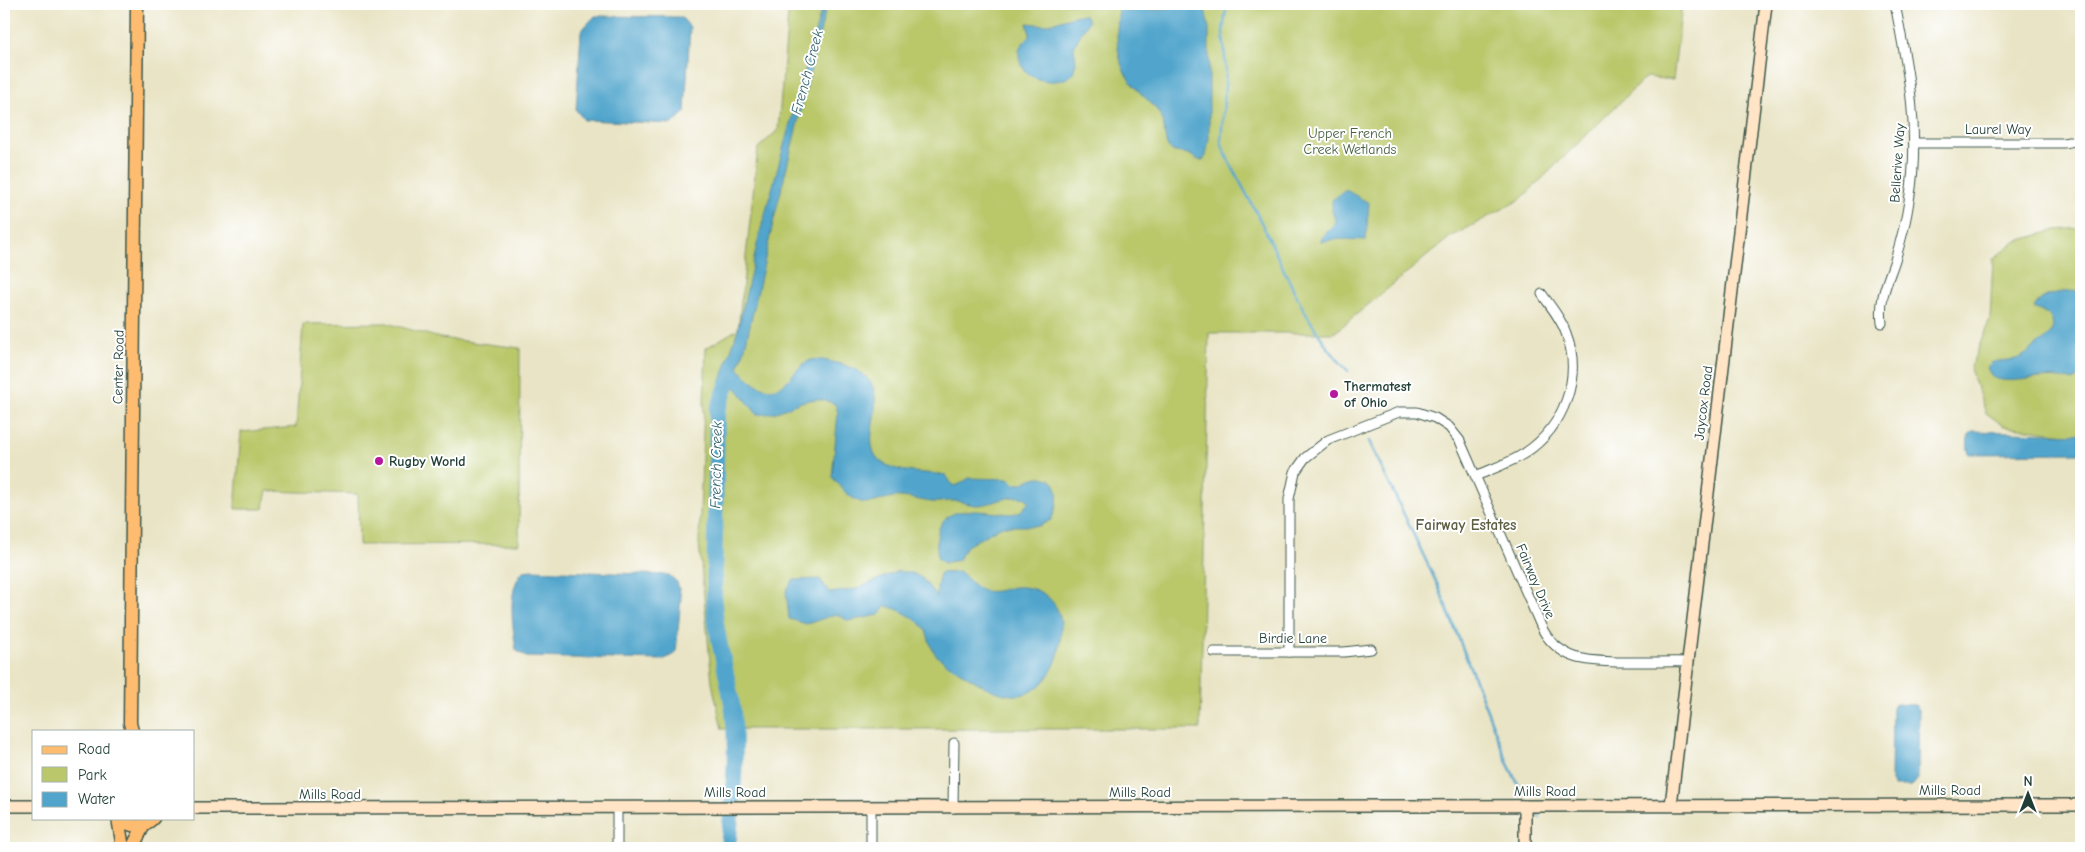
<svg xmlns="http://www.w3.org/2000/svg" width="2085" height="852" font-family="'Comic Neue',sans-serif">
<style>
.green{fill:#bac86b;stroke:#6c8250}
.water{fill:#51a5cc;stroke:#387180}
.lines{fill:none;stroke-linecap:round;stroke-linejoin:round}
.stream{stroke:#51a5cc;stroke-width:2.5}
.river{stroke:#51a5cc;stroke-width:16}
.street-casing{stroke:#3d564a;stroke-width:11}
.secondary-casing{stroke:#3d564a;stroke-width:14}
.primary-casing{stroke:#3d564a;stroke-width:15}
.street{stroke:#fff;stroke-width:9}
.secondary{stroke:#ffe4c6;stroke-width:11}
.primary{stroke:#febc70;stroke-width:12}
.poi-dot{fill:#b5179e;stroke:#fff;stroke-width:2}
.labels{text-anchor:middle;stroke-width:4;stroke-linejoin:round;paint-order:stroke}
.street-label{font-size:14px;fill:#1f3d34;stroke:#fff}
.park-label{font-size:14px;fill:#466042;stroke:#fff}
.poi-label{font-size:14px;font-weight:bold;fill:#1f3d34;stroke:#fff;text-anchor:start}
.water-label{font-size:15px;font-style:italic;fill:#306169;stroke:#fff}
.neighbourhood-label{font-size:15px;font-weight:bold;fill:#5d5f43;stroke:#fff}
</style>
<rect width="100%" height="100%" fill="#fff"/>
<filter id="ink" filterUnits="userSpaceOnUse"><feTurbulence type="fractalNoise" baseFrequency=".02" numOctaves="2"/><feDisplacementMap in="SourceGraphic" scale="10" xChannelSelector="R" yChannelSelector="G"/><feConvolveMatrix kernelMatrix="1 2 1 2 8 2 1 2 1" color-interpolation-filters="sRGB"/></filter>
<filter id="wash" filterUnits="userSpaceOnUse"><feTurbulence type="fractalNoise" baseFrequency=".0096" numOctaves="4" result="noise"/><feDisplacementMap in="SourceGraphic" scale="20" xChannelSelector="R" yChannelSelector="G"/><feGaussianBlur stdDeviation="1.12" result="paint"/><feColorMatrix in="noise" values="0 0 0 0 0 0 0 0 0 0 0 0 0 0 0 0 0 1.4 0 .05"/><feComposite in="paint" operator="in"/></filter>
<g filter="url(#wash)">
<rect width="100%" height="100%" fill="#e9e4c5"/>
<g class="green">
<polygon points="789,4 1682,4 1673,80 1646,77 1521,199 1449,238 1334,333 1209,333 1200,729 722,729 712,683 699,542 706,348 738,329 758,148 778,130"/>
<polygon points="2081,228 2081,436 2004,426 1986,413 1970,369 1990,319 1993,259 2015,242 2056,230"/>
<polygon points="387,323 440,338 520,348 519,544 359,545 358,494 267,491 263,509 235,509 241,432 296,427 303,324"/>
</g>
<g class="water">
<path d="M823 4H827L774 219 744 352 738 368C752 383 770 399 788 380 796 372 800 364 811 360 818 358 833 362 841 364 909 383 849 440 883 463 900 474 926 472 946 475L953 486 960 484 969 478 1010 479 1015 484C1024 485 1029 478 1038 477 1064 476 1059 504 1051 520L1039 526H1002L967 546 958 560 944 563 938 559C929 497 973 512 1013 514L1021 511 1029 502 1026 498C1009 493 994 505 977 505 969 505 962 501 955 501 948 500 940 503 932 502 920 501 907 496 894 497 882 498 873 506 861 502 848 498 841 487 832 477L838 413 835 404C801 389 788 417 757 414L732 383 723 406 714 402 738 329 759 236Z"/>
<path d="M1128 4C1137 4 1146 11 1155 10 1173 8 1187 0 1205 9L1209 28V139L1206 156 1203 160C1195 161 1194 156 1188 154 1180 152 1175 154 1168 148 1163 137 1166 125 1160 115 1154 104 1142 96 1134 86 1116 66 1115 35 1119 9Z"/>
<path d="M1077 15H1085L1089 20 1074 46 1076 62 1073 74C1056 89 1016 80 1019 51 1020 45 1026 41 1030 35L1027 23 1045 25Z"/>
<polygon points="595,16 681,17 690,27 685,112 672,124 584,120 576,110 581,31"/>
<polygon points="1346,190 1369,203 1366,240 1335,239 1321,242 1321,239 1336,222 1332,211 1332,200"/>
<path d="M2081 291V376L2073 381C2046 371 2011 387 1992 377L1987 368 1992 362C2000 360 2011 361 2019 358 2028 354 2031 349 2038 344 2049 337 2057 330 2050 316L2034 308C2041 292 2066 291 2081 291Z"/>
<path d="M1972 431 2081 434V453L1969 454C1967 446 1966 437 1972 431Z"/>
<path d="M531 570 669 575 677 582 681 597 676 653 663 660 526 657 516 650C513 627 506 590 523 571Z"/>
<path d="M898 571 912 573 922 578 937 597V587L940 573 961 572C968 579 976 589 985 591 996 593 1006 588 1015 587 1042 585 1063 604 1061 630 1060 648 1059 661 1048 676 1023 711 990 691 962 673 953 667 940 661 934 652 930 646 929 638 926 631 919 619 898 608 885 606L879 615 849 621 836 614 807 624 789 619 786 591 793 580 820 579 830 593 856 589Z"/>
<polygon points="1895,704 1915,705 1919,709 1918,779 1912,786 1894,786 1891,781 1892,708"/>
</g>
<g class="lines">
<g class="stream">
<path d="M1227 4 1223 31 1226 72 1221 141 1224 151C1236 176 1251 201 1263 226 1288 277 1308 330 1348 371"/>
<polyline points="1369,441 1439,588 1508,764 1520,788"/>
<polyline points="1537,814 1540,818"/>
</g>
<path class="river" d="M727 386 717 411 714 599C715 637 728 673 733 711 738 757 732 802 728 848"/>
</g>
</g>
<g filter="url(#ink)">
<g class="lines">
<defs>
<g id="street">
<polyline points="1914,143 2063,143 2081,140"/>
<path d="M1882 323C1879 297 1887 284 1895 260 1901 241 1906 221 1909 201 1921 134 1908 69 1895 4"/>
<path d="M1476 476C1492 469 1510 463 1525 453 1564 427 1583 377 1566 333 1561 318 1550 306 1542 294"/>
<polyline points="1214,652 1344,652 1371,649"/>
<path d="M1289 652V499L1295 472 1305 458 1328 440 1399 412H1417L1435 418 1449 427 1460 441 1541 626C1547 640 1560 652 1575 657 1598 665 1660 661 1688 662"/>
<polyline points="953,808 954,743"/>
<polyline points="617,848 617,808"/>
<polyline points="871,848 871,808"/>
</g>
<g id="secondary">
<polyline points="1671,805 1766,4"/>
<polyline points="4,806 34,806"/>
<polyline points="194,808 2081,805"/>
<polyline points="1525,848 1525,806"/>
</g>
<g id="primary">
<polyline points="132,731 130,723 137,4"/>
<polyline points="118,818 123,848"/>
<path d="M119 818C129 827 143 829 153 818"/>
<polyline points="132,848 144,825"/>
</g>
</defs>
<use href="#street" class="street-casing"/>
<use href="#secondary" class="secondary-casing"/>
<use href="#primary" class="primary-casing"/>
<use href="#street" class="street"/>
<use href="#secondary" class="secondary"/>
<use href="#primary" class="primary"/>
</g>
</g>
<g class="poi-dot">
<circle cx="1334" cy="394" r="5"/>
<circle cx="379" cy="461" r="5"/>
</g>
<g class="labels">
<g class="street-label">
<text x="1998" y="134">Laurel Way</text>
<text transform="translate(1897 163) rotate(-86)" y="5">Bellerive Way</text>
<text transform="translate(118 367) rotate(-89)" y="5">Center Road</text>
<text transform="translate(1703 403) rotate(-83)" y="5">Jaycox Road</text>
<text transform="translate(1536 581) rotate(67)" y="5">Fairway Drive</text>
<text x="1293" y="643">Birdie Lane</text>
<text x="1950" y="795">Mills Road</text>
<text x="1545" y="796">Mills Road</text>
<text x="735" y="797">Mills Road</text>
<text x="1140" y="797">Mills Road</text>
<text x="330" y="799">Mills Road</text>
</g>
<g class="park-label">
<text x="1350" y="138">Upper French<tspan x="1350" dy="16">Creek Wetlands</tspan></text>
</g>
<g class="poi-label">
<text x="1344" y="391">Thermatest<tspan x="1344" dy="16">of Ohio</tspan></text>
<text x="389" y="466">Rugby World</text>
</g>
<g class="water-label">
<text transform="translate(807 72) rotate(-75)" y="5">French Creek</text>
<text transform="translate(716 465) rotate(-89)" y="5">French Creek</text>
</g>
<g class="neighbourhood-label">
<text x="1466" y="530">Fairway Estates</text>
</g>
</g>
<rect width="2085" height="852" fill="none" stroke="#fff" stroke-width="20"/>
<rect x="32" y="730" width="162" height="90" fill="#ffffff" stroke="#a5b1ae"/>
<rect x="42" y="746" width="25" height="8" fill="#febc70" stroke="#a5b1ae"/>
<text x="78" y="754" font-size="15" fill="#1f3d34">Road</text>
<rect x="42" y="767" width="25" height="15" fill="#bac86b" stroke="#a5b1ae"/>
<text x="78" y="780" font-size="15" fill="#1f3d34">Park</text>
<rect x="42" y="792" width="25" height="15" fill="#51a5cc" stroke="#a5b1ae"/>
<text x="78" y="804" font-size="15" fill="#1f3d34">Water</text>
<g transform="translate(2028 794)" stroke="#ffffff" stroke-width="4" paint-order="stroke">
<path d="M0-4L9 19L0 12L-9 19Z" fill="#1f3d34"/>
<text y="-8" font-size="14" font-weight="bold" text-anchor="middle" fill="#1f3d34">N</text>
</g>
</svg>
